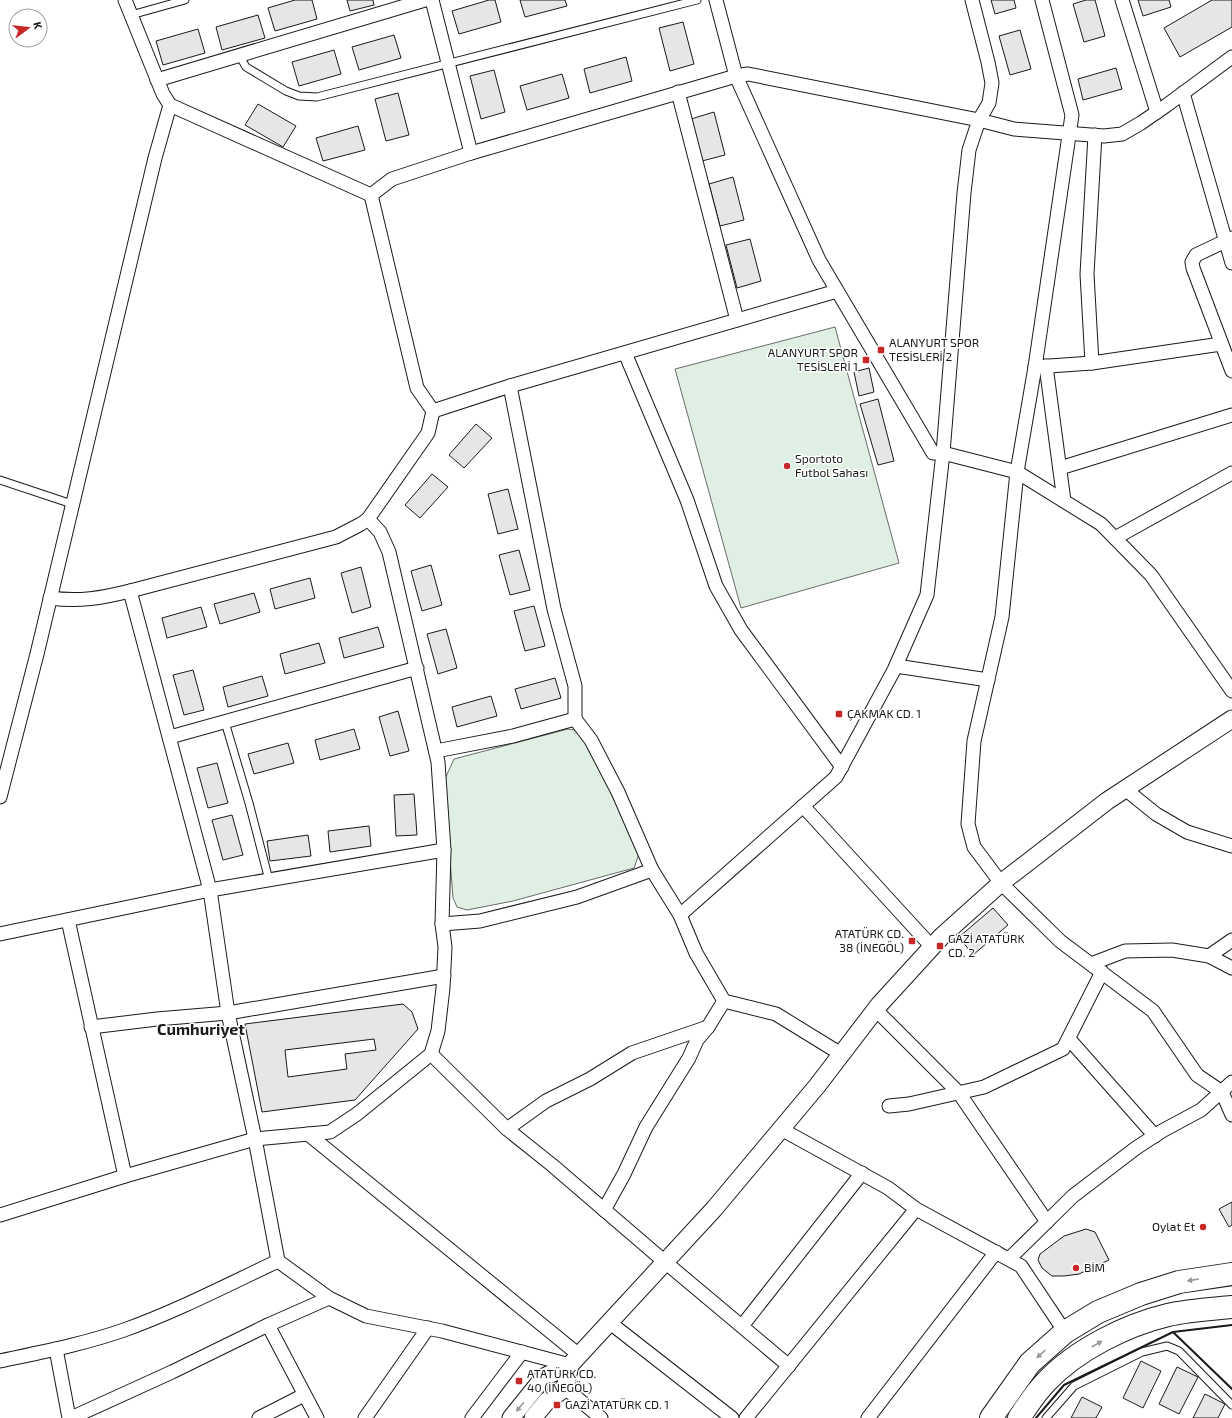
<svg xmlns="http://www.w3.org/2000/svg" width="1232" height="1418" font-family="'Exo 2',sans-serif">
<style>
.green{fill:#e0efe3;stroke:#6a6a6a}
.building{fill:#e6e6e6;stroke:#1a1a1a;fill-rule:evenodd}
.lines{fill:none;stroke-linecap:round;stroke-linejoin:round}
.service-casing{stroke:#1a1a1a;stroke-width:9}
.minor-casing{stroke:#1a1a1a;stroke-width:15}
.tertiary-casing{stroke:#1a1a1a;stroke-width:19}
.trunk-casing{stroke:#1a1a1a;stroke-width:24}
.service{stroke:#fff;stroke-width:7}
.minor{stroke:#fff;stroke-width:13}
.tertiary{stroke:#fff;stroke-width:17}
.trunk{stroke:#fff;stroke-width:22}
.wall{stroke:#1a1a1a;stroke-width:2}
.oneway{fill:#989898}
.poi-dot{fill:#c62828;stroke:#fff;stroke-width:1.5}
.labels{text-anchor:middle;stroke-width:3;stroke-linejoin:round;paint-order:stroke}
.poi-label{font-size:12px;fill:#1a1a1a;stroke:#fff;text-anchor:start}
.district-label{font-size:16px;font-weight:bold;fill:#1a1a1a;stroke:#fff}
</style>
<rect width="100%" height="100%" fill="#fff"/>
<g class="green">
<polygon points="835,327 899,563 741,608 675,369"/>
<polygon points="568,729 581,731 640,851 634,868 513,901 467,910 457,907 453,898 444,781 454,759"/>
</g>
<g class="building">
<polygon points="295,0 312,0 317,19 275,31 268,8"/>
<polygon points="347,0 373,0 374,5 350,11"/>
<polygon points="489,0 495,0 501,22 459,34 452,11"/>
<polygon points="520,0 565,0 567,6 525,17"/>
<polygon points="991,0 1014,0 1016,8 995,14"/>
<polygon points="1086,0 1095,0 1105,36 1084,42 1073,4"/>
<polygon points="1138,0 1169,0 1171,7 1143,16"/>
<polygon points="1212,0 1232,0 1232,27 1180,57 1164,28"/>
<polygon points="258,15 265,38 222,50 216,27"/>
<polygon points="683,22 694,64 670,71 659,28"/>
<polygon points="198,29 205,53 163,65 156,41"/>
<polygon points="1020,30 1031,69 1010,75 999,36"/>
<polygon points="394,35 401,58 359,70 352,47"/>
<polygon points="334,50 341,74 299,86 292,62"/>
<polygon points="626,57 632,81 590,93 584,69"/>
<polygon points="1116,68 1122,89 1083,100 1078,79"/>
<polygon points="494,70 505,112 481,119 470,76"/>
<polygon points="562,74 569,98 527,110 520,86"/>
<polygon points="398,93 409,135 386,141 375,99"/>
<polygon points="258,104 296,126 283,147 245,125"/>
<polygon points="714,112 725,155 702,161 691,119"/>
<polygon points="358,126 365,150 323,161 316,138"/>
<polygon points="733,177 744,220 720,226 709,184"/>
<polygon points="750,239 761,281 737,288 726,245"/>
<polygon points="869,368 874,392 859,396 854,372"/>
<polygon points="878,399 894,461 878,465 860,404"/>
<polygon points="476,424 492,438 464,468 449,455"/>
<polygon points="432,474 448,487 420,518 405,505"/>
<polygon points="508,489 518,529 498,534 488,494"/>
<polygon points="519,550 530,590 510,595 499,555"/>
<polygon points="431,565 442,605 422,611 411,571"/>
<polygon points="361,567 371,607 352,613 341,573"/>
<polygon points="310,578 315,598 275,609 270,589"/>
<polygon points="254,593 260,612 220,624 214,604"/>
<polygon points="534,606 545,646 525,651 514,611"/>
<polygon points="201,607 207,627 167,638 162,618"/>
<polygon points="378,627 384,647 344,658 339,638"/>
<polygon points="446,629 457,668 438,674 427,634"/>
<polygon points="319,643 325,663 285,674 280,654"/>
<polygon points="193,670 204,710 184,715 173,675"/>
<polygon points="262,676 268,696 228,707 223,687"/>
<polygon points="555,678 561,698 521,709 515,689"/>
<polygon points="491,696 497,716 457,727 452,707"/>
<polygon points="398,711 409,751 390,756 379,717"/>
<polygon points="354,729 360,749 320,760 315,740"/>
<polygon points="288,743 294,763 254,774 248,754"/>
<polygon points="217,763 228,803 208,808 197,768"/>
<polygon points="414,794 417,835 396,836 394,795"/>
<polygon points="232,815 243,855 223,860 212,820"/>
<polygon points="369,826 371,846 330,852 328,831"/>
<polygon points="308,835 311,856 270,861 267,841"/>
<polygon points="993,908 1008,925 973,955 959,937"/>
<path d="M403 1004 412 1012 418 1029 355 1100 262 1112 245 1024ZM374 1039 376 1050 345 1054 347 1069 288 1077 285 1050Z"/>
<polygon points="1232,1202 1232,1225 1229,1227 1219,1209"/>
<polygon points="1086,1229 1095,1232 1109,1260 1079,1274 1064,1276 1052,1276 1042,1268 1038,1260 1040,1254 1064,1236"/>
<polygon points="1141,1361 1161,1371 1143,1408 1123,1398"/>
<polygon points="1177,1367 1198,1377 1179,1414 1159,1404"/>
<polygon points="1205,1394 1225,1404 1218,1418 1193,1418"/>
<polygon points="1082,1397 1102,1407 1096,1418 1071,1418"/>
</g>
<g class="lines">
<defs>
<g id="service">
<polyline points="131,15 185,0"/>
<polyline points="239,55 246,67 286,91 299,96 317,97 697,0"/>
<polyline points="0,480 72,504"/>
<polyline points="225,722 249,803 269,880"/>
<polyline points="1046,1418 1074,1386 1142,1352 1167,1346 1179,1351 1232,1405"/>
</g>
<g id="minor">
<polyline points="125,0 163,94 170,105 371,195"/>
<polyline points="432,0 471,153"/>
<polyline points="716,0 736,76 819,260 933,453 943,453 1017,472 1101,524 1151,575 1232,691"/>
<polyline points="1042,0 1072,115 1035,367 1017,472 1002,617 974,741 968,824 974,847 1001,883 1060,941 1153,1011 1197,1075 1222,1092 1232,1115"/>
<polyline points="1122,0 1157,112"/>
<polyline points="157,80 425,0"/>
<polyline points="678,92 737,320"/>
<polyline points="1183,93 1232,263"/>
<polyline points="1232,238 1196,255 1192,262 1193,268 1232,371"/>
<polyline points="625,353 687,500 716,586 741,630 842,767"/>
<polyline points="1092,363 1087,274 1095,135"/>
<polyline points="1046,366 1064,501"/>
<polyline points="1035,367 1092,363 1221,344"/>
<polyline points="510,386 554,609 575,686 575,719"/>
<polyline points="433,411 510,386 837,291"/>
<polyline points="1060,468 1232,415"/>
<polyline points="1115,538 1232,473"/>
<polyline points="130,591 210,890 228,1013 255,1139 278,1261 329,1298 366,1316 442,1331 570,1365"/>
<path d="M50 598C79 602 102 598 130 591L336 537 361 524 368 519 428 433 433 411 417 388 371 195 392 179 471 153 736 76 748 74 979 120 1014 129 1104 136 1122 134 1141 123 1167 105 1232 57"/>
<polyline points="896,666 988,680"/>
<polyline points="170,737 417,668"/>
<polyline points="436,751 513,736 575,719 591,740 618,792 652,870 680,915 696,953 724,1001 776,1014 841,1054"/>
<polyline points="1125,789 1156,814 1187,832 1232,846"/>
<polyline points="0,797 37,654 155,158 170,105"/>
<polyline points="803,806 932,947"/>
<polyline points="680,915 836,777 894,670 927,595 943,453 964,193 969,150 979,120 989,103 992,83 988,62 972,0"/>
<polyline points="68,920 125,1176"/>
<polyline points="442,924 480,921 577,897 652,870"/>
<polyline points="0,934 210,890 444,850"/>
<polyline points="1209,956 1232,940"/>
<polyline points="1091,964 1125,951 1172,950 1209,956 1232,968"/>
<polyline points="876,1010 959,1093 1047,1222"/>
<polyline points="91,1027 157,1019 228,1013 444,976"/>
<polyline points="1069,1039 1155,1136"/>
<polyline points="431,1054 507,1129 552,1165 665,1262 789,1366"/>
<polyline points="889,1106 909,1104 984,1087 1063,1049 1102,972"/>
<polyline points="507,1129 546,1101 590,1079 632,1053 708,1027 724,1001"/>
<polyline points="781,1129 888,1188 916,1209 1021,1266 1065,1332"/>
<polyline points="308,1134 579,1355"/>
<polyline points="604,1210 624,1174 646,1127 689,1058 697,1040 708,1027"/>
<polyline points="0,1215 125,1176 255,1139 330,1132 357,1114 431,1054 438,1031 443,988 445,947 442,924 444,850 438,762 389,552 380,532 368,519"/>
<polyline points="1009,1259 1073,1196 1136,1148 1162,1131 1201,1110 1232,1082"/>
<polyline points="609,1322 732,1418"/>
<polyline points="268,1325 317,1418"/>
<polyline points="742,1326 862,1173"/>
<polyline points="56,1349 69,1418"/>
<path d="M0 1361C42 1352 84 1344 124 1330 177 1311 227 1285 278 1261"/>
<polyline points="565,1388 601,1418"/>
<polyline points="71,1418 172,1372 268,1325 329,1298"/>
<polyline points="259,1418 304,1395"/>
<polyline points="365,1418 428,1328"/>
<polyline points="472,1418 522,1352"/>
<polyline points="746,1418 916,1209"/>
<polyline points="868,1418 996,1252"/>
</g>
<g id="tertiary">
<polyline points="511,1418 544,1377 570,1365 714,1209 817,1086 879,1005 942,936 1001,883 1107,801 1232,719"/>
<polyline points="533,1418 547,1401 565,1388 570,1365"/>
</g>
<g id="trunk">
<polyline points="991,1418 1030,1363 1065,1332 1098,1312 1141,1294 1179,1282 1232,1274"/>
<path d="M1019 1418C1027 1406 1036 1392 1046 1382 1076 1350 1126 1325 1168 1315 1189 1310 1211 1309 1232 1307"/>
</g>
</defs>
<use href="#service" class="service-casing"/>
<use href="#minor" class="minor-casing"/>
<use href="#tertiary" class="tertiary-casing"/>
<use href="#trunk" class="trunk-casing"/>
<use href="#service" class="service"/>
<use href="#minor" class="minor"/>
<use href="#tertiary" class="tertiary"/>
<use href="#trunk" class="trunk"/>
<g class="wall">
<polyline points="1173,1332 1232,1325"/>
<polyline points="1036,1418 1064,1385 1173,1332 1232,1389"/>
</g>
</g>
<defs><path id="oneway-solid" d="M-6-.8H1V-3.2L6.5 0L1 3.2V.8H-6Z"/></defs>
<g class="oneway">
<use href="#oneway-solid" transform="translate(1193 1280) rotate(171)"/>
<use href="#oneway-solid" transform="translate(1097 1344) rotate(-30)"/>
<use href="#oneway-solid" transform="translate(1041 1354) rotate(138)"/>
<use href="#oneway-solid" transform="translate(520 1407) rotate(129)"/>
</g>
<g class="poi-dot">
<rect x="877" y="346" width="8" height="8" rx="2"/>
<rect x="862" y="356" width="8" height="8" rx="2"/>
<circle cx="787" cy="466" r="4"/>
<rect x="835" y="710" width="8" height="8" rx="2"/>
<rect x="908" y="937" width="8" height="8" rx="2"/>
<rect x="936" y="942" width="8" height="8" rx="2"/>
<circle cx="1203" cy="1227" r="4"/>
<circle cx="1076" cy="1268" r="4"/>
<rect x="515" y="1377" width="8" height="8" rx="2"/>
<rect x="553" y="1401" width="8" height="8" rx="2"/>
</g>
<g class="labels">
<g class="poi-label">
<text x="889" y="347">ALANYURT SPOR<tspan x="889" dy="14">TESİSLERİ 2</tspan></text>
<text x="858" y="357" text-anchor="end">ALANYURT SPOR<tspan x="858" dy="14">TESİSLERİ 1</tspan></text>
<text x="795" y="463">Sportoto<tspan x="795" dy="14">Futbol Sahası</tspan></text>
<text x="847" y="718">ÇAKMAK CD. 1</text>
<text x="904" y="938" text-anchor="end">ATATÜRK CD.<tspan x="904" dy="14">38 (İNEGÖL)</tspan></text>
<text x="948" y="943">GAZİ ATATÜRK<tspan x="948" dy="14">CD. 2</tspan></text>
<text x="1195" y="1231" text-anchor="end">Oylat Et</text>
<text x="1084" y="1272">BİM</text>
<text x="527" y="1378">ATATÜRK CD.<tspan x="527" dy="14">40 (İNEGÖL)</tspan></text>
<text x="565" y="1409">GAZİ ATATÜRK CD. 1</text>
</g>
<g class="district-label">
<text x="201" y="1035">Cumhuriyet</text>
</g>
</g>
<g transform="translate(28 28) rotate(75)"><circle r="19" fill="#ffffff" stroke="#a3a3a3"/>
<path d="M0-3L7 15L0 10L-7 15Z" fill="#c62828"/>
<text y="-6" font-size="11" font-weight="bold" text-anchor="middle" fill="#1a1a1a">K</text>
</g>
</svg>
